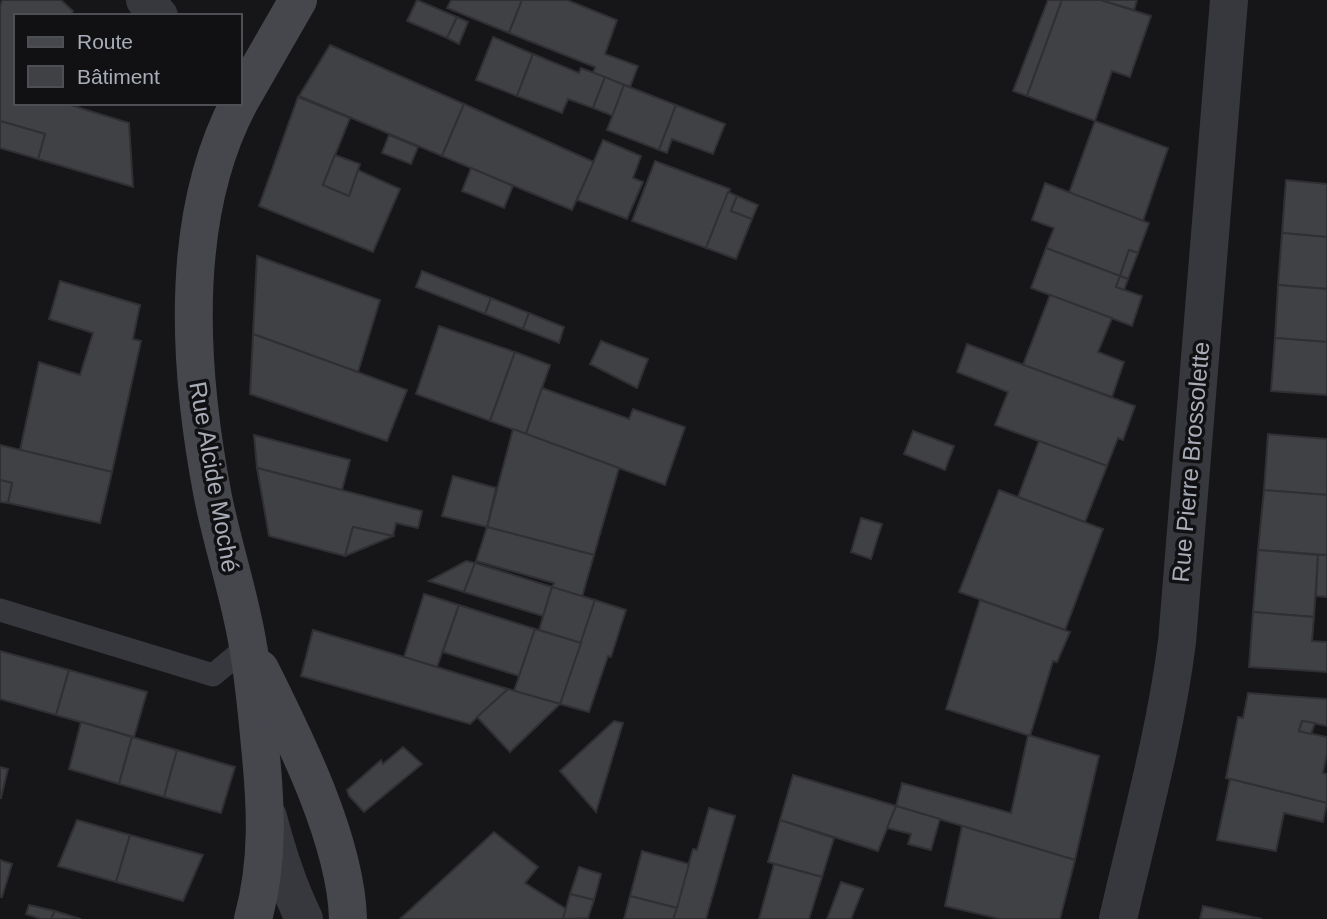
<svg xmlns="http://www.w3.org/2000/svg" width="1327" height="919" font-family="Helvetica,sans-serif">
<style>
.building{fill:#404145;stroke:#303034;stroke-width:2}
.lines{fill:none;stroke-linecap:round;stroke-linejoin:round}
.lane{stroke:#37383d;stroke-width:23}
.street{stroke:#37383d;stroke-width:38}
.secondary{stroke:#45474d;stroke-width:38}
.labels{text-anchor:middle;stroke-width:7;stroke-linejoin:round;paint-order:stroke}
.street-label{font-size:24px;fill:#a8adb8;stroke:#111113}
</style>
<rect width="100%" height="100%" fill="#161618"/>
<g class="building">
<polygon points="2,0 61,0 73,11 71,16 16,16 16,103 64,103 129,123 133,187 38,159 45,134 0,121 0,7"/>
<polygon points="417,0 457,17 447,38 407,21"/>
<polygon points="451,0 522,0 509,33 447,8"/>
<polygon points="522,0 567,0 617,20 605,54 638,66 630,87 593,73 595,67 509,33"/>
<polygon points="1048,0 1062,0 1027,96 1013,91"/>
<polygon points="1062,0 1101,0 1151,16 1130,77 1112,71 1095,121 1027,96"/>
<polygon points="1101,0 1137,0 1134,10"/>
<polygon points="457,17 468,22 459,44 447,38"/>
<polygon points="493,37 533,54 517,96 476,80"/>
<polygon points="330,45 464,104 442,156 299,96"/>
<polygon points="533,54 579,73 581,68 605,77 593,108 568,99 562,113 517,96"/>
<polygon points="605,77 624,85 613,116 593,108"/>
<polygon points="624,85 676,105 659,150 607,130"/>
<polygon points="298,97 350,118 323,185 349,196 358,170 400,189 373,252 259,206"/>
<polygon points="464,104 594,162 572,210 442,156"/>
<polygon points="676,105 725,124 713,154 672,139 667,153 659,150"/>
<polygon points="0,121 45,134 38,159 0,148"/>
<polygon points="1095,121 1168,148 1143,221 1069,193"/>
<polygon points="389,135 418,147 411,164 382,153"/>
<polygon points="603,140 641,156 633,178 643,182 627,219 577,200"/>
<polygon points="335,155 360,164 349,196 323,185"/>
<polygon points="655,161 730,189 706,248 632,221"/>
<polygon points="471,168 513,186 504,208 462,191"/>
<polygon points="1286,180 1327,184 1327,237 1282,233"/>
<polygon points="1045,183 1149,223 1138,253 1129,250 1120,276 1046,248 1054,228 1032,220"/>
<polygon points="728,192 737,196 731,211 752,219 736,259 706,248"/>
<polygon points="737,196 758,205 752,219 731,211"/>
<polygon points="1282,233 1327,237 1327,289 1278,285"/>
<polygon points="1046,248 1120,276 1116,287 1142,296 1132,326 1031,288"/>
<polygon points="1129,250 1138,253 1128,279 1120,276"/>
<polygon points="257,256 380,300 358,372 253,334"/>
<polygon points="422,271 491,298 485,314 416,287"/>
<polygon points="1120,276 1128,279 1124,290 1116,287"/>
<polygon points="60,281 140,305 133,339 141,341 112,472 20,450 39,362 80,375 93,333 49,319"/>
<polygon points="1278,285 1327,289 1327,342 1275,338"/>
<polygon points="1050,295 1112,318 1098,352 1124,362 1112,397 1023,365"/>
<polygon points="491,298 529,313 523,329 485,314"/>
<polygon points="529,313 564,327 559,343 523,329"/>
<polygon points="439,326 515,352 490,421 416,394"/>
<polygon points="253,334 407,390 387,441 250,394"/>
<polygon points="1275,338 1327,342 1327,395 1271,391"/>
<polygon points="601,341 648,359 637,388 590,364"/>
<polygon points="967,344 1135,406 1123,440 1118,438 1107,466 995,425 1008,392 957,372"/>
<polygon points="515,352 550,365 526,434 490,421"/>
<polygon points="542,388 629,419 633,409 685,427 665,485 526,434"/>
<polygon points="513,429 619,468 594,555 487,527"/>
<polygon points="913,431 954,446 945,470 904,454"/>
<polygon points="1268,434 1327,439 1327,495 1264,490"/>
<polygon points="254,435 350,460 342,490 257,468"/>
<polygon points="1039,441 1107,466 1085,522 1018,497"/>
<polygon points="0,445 112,472 100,523 8,503 12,483 0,480"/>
<polygon points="257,468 422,511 418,528 396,523 393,536 353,527 345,556 269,536"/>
<polygon points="453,476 496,488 487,527 442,516"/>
<polygon points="0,480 12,483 8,503 0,502"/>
<polygon points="999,490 1103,529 1065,630 959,592"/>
<polygon points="1264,490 1327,495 1327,555 1258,550"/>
<polygon points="861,518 882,524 871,559 851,552"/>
<polygon points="353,527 393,536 345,556"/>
<polygon points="487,527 594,555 582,597 552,587 554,583 476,561"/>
<polygon points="1258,550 1318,555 1314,617 1253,612"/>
<polygon points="1318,555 1327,555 1327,597 1316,596"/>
<polygon points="466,561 475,563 464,592 429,581"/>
<polygon points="475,563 552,587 543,616 464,592"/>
<polygon points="552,587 595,600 581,643 539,630"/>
<polygon points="424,594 459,605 437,667 404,657"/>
<polygon points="595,600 626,610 611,657 608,656 589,712 560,704"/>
<polygon points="980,600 1070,632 1057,662 1053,661 1030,736 946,709"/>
<polygon points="459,605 535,629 519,676 443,652"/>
<polygon points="1253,612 1314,617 1312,641 1327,642 1327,672 1249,667"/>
<polygon points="535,629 581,643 560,704 514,691"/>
<polygon points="313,630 404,657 508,689 470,724 301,676"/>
<polygon points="0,651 69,670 56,715 0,699"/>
<polygon points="69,670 147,692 134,737 56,715"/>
<polygon points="508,689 560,704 510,752 477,717"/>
<polygon points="1248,693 1327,699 1327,726 1302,721 1299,731 1327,737 1327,754 1323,773 1327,774 1327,803 1226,778 1238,717 1243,718"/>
<polygon points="614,721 623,723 596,812 560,771"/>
<polygon points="1302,721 1315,723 1311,734 1299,731"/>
<polygon points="81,722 132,737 119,784 69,769"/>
<polygon points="1028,735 1099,756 1075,860 896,806 902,783 1011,813"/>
<polygon points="132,737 177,750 164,797 119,784"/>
<polygon points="403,747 422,764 364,812 349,796 347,790 381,760 383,764"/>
<polygon points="177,750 235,767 221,813 164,797"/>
<polygon points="0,767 8,769 1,798 0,798"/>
<polygon points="793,775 896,806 878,851 780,820"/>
<polygon points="1230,779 1327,803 1323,822 1284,813 1276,851 1217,840"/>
<polygon points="896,806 940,819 931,850 908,844 911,834 887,828"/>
<polygon points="709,808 735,816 706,919 673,919 693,849 697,850"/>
<polygon points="77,820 130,835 116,882 58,866"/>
<polygon points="780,820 834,838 822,877 768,862"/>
<polygon points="962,826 1075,860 1060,919 1000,919 945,906"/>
<polygon points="494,832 538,867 525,883 566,909 563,919 400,919"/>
<polygon points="130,835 203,855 183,901 116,882"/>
<polygon points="642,851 689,864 677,908 630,896"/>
<polygon points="0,860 12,864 2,897 0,897"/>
<polygon points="774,864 822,877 809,919 759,919"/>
<polygon points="579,867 601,874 594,900 570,894"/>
<polygon points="841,882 863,889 851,919 827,919"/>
<polygon points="570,894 594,900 588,918 563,919"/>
<polygon points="630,896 677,908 673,919 624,919"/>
<polygon points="29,905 55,911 51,919 41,919 26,914"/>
<polygon points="1203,906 1262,919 1200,919"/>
<polygon points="55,911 81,919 51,919"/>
</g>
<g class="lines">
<polyline class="lane" points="0,610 213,675 248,646"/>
<g class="street">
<polyline points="145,0 159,16"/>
<path d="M268 817C277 852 288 886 304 919"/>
<path d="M1118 919C1139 827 1165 736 1177 642L1229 0"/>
</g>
<g class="secondary">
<polyline points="240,101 298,0"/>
<path d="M239 103C178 219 189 373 213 497 223 547 240 596 248 646 254 679 257 713 260 746 266 805 269 861 253 919"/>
<path d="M260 669C295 739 346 841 348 919"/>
</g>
</g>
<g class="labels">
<g class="street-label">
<text transform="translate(1191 462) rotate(-85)" y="8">Rue Pierre Brossolette</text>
<text transform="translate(214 477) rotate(80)" y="8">Rue Alcide Moché</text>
</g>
</g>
<rect x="14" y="14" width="228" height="91" fill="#111113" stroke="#4d4f55" stroke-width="2"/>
<rect x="28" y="37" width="35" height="10" fill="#45474d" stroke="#4d4f55" stroke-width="2"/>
<text x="77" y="49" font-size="21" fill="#a8adb8">Route</text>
<rect x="28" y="66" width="35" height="21" fill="#404145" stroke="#4d4f55" stroke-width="2"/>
<text x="77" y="84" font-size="21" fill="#a8adb8">Bâtiment</text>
</svg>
